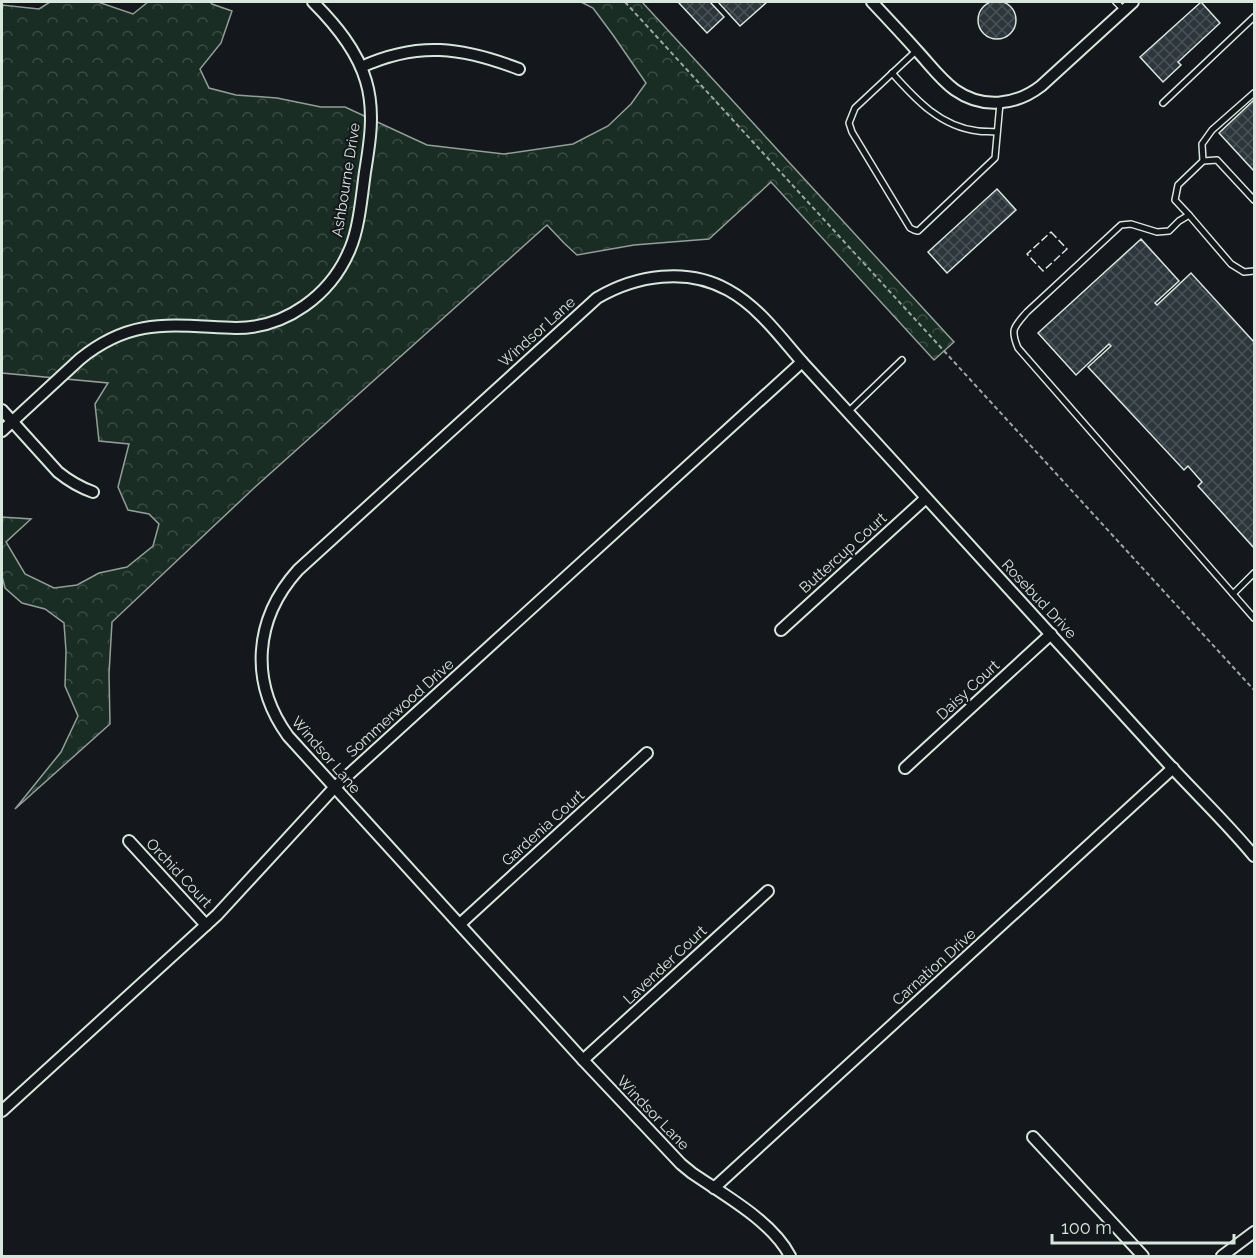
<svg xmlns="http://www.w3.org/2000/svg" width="1256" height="1258" font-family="Raleway,sans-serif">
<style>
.forest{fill:url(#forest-crowns);stroke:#939e99;stroke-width:1.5}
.building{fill:url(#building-cross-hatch);stroke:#d8e6dc;stroke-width:1.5}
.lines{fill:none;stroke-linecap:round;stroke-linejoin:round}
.service-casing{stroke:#d8e6dc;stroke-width:8}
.minor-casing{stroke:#d8e6dc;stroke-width:14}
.path{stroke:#9da8a2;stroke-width:2;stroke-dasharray:4.5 3;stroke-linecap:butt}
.service{stroke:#14181c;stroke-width:5}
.minor{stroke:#14181c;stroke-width:10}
.fence{stroke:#d8e6dc;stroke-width:1.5;stroke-dasharray:8 3;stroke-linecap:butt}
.labels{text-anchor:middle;stroke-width:4.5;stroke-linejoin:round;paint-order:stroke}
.street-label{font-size:15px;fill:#d8e6dc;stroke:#14181c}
</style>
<defs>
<pattern id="forest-crowns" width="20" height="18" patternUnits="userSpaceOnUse" patternTransform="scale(1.5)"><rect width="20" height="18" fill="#1a2d24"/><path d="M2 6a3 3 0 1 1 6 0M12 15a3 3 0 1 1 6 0" fill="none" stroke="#3b4b43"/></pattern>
<pattern id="building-cross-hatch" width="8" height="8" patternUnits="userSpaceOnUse" patternTransform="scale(1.5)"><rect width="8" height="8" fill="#2c363c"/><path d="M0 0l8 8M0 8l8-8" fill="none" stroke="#4a5358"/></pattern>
</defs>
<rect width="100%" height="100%" fill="#14181c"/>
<polygon class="forest" points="50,2 98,2 133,14 148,2 210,2 212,4 232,11 221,43 200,69 209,88 236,95 277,98 321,107 345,107 427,145 504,154 573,144 608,126 631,104 646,83 613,35 593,8 581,2 642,2 954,342 934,360 771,182 709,239 634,245 577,255 564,243 547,225 253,489 112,622 109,674 110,724 15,809 61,752 78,716 65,686 66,651 64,623 45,609 22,603 5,588 2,576 2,517 31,519 6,542 25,574 54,588 77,585 99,573 127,567 153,546 159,524 149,514 128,510 118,487 129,444 99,441 95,404 108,383 2,373 2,5 39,9"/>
<g class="building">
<circle cx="997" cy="20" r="19"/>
<polygon points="678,2 710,2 724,17 707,33"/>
<polygon points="718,2 767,2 740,26"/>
<polygon points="1201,2 1220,23 1178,62 1181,65 1163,82 1140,57"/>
<polygon points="1254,100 1254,171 1219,133"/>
<polygon points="997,189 1016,210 947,273 928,252"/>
<polygon points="1141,239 1179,281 1155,303 1157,305 1191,273 1254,342 1254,548 1198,486 1202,482 1188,466 1184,470 1088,367 1111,346 1109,344 1076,375 1038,333"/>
</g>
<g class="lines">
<defs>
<g id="service">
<polyline points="1116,2 1124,10"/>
<polyline points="916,51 855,108 849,123 852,132 910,228 914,230 918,231 995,158 1000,103"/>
<path d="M892 73C916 100 941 127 978 131 984 132 991 131 997 132"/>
<polyline points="1163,103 1254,17"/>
<polyline points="1203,161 1202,144 1212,130 1254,93"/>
<path d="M1254 200 1217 160 1203 161 1178 185 1175 200 1189 215 1179 221 1169 231 1157 232 1131 224 1121 225 1027 312C1014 327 1010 329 1018 348L1254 618"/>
<polyline points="1189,215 1231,264 1244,272 1254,271"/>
<polyline points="848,412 902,360"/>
<polyline points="1233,594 1254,573"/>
</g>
<g id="minor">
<path d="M872 2C888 19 904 36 919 53 930 65 941 80 955 90 982 109 1015 106 1041 86L1133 2"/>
<path d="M361 67C418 41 462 47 519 69"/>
<path d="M2 410 58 472C69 481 79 487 93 492"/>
<path d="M2 431 80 359C133 316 173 326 236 328 286 328 331 295 350 249 359 229 362 194 365 172 370 142 375 111 366 81 357 50 335 24 313 2"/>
<polyline points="781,630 926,498"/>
<polyline points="905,768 1051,634"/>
<polyline points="129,841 206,925"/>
<polyline points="460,924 647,753"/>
<polyline points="583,1060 768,891"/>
<polyline points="2,1111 217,915 334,788 802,362"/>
<polyline points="1033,1137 1143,1256"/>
<polyline points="714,1188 1173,768"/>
<path d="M790 1256C772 1221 724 1195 692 1173L681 1164 583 1060 288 736C249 682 254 619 298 570L597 298C636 275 687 267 728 290 759 307 780 337 803 363 832 395 861 426 890 458 981 558 1073 658 1164 759 1194 792 1226 822 1254 856"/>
<polyline points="1222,1256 1254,1232"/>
</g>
</defs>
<use href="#service" class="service-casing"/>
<use href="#minor" class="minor-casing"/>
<polyline class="path" points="625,2 1254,690"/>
<use href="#service" class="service"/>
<use href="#minor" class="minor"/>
<polygon class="fence" points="1051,232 1067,249 1043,271 1027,254"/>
</g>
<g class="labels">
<g class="street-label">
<text transform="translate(346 180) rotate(-81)" y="5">Ashbourne Drive</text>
<text transform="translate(537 332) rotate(-42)" y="5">Windsor Lane</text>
<text transform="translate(843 553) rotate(-42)" y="5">Buttercup Court</text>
<text transform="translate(1039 599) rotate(47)" y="5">Rosebud Drive</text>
<text transform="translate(968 690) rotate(-43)" y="5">Daisy Court</text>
<text transform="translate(400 708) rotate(-42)" y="5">Sommerwood Drive</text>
<text transform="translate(326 755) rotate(49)" y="5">Windsor Lane</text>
<text transform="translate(543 828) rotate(-42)" y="5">Gardenia Court</text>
<text transform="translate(179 873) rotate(47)" y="5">Orchid Court</text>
<text transform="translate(665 965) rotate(-43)" y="5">Lavender Court</text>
<text transform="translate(934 967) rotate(-42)" y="5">Carnation Drive</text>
<text transform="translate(653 1113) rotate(46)" y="5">Windsor Lane</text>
</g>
</g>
<rect width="1256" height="1258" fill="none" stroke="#d8e6dc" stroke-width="6"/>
<path d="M1052 1234v9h182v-9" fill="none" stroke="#d8e6dc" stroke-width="3"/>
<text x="1061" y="1234" font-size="18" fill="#d8e6dc" stroke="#14181c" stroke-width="4.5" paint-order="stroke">100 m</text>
</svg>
